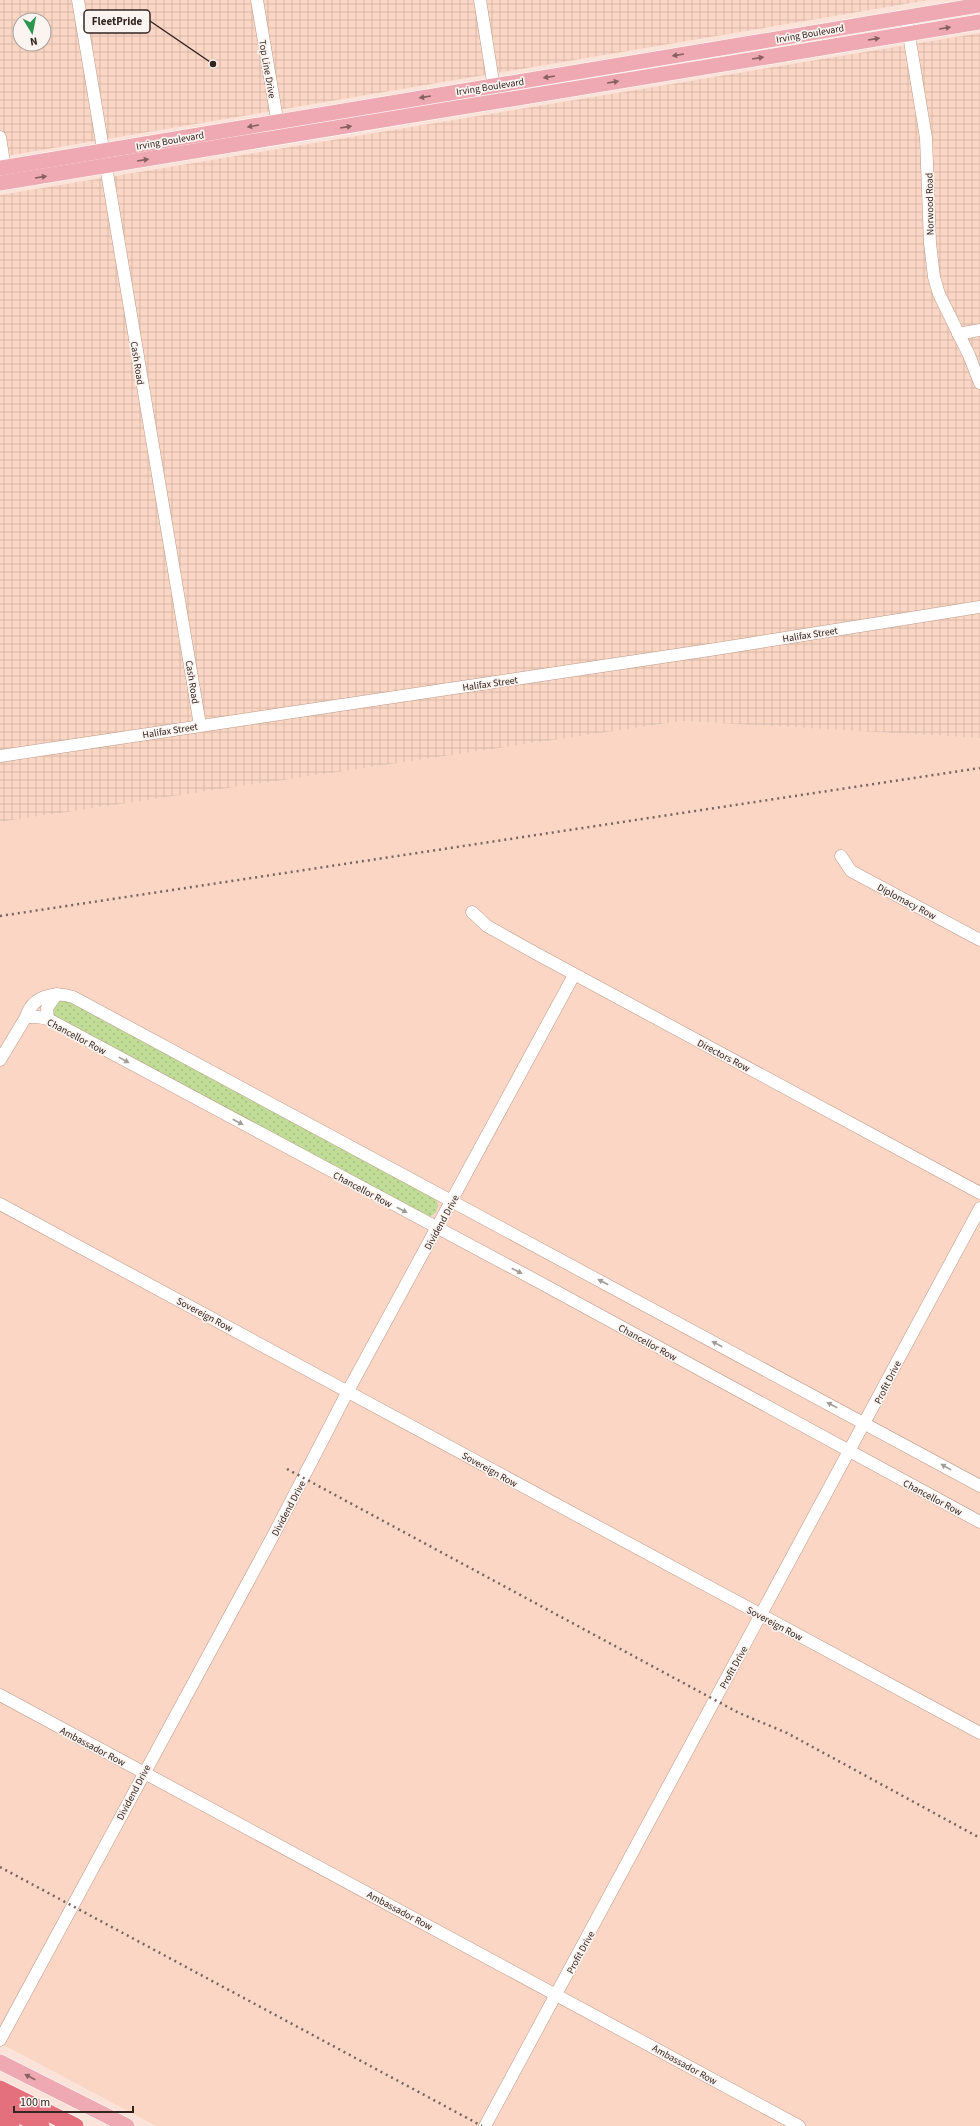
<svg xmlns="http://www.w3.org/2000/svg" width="980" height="2126" font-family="'Source Sans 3',sans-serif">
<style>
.built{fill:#fbd6c5}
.industrial{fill:url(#industrial-grid);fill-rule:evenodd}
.grass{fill:url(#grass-dots)}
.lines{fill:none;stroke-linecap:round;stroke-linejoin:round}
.minor-casing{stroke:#bd9989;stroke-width:13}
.major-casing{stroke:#fff;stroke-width:16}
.highway-casing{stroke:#fff;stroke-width:18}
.minor{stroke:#fff;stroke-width:12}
.major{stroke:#efa9b2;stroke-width:15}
.highway{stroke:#e4707e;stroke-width:17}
.rail{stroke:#76655d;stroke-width:2.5;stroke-dasharray:2 4;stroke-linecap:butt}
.oneway{fill:#886061}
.oneway2{fill:#a39d9a}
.labels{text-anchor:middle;stroke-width:3.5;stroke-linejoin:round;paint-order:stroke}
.street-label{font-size:10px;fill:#33251f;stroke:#fcf4f0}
.leader{fill:none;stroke:#33251f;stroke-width:1.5}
.callout-dot{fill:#33251f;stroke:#fcf4f0;stroke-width:1.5}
.callout{fill:#fcf4f0;stroke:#33251f;stroke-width:1.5}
.callout-label{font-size:11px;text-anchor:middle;font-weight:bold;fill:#33251f}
</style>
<defs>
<pattern id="industrial-grid" width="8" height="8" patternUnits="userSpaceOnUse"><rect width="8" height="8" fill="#fbd6c5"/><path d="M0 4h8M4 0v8" fill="none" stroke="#d8b8a9"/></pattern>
<pattern id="grass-dots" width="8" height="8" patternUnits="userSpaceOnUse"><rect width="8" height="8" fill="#c0dc96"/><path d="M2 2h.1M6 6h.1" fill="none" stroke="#a5bd81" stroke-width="1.8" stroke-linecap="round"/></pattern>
</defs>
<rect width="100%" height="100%" fill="#fbe3d9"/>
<polygon class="built" points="682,721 980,738 980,2126 156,2126 0,2043 0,822"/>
<g class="industrial">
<path d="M0 0H929L0 157ZM20 20H44V44H20Z"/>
<polygon points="980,33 980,738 682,721 0,822 0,195"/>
</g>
<polygon class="grass" points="67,999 436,1198 438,1205 436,1212 428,1218 54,1016 53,1007 60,1000"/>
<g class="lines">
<defs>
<g id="minor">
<polyline points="78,0 200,725"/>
<polyline points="257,0 279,131"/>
<polyline points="480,0 495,94"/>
<polyline points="906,17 926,138 930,243 934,277 939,294 969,355 980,383"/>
<polyline points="0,137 6,175"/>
<polyline points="958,334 980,330"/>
<polyline points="0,756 716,649 980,607"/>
<polyline points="841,856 851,871 980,940"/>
<polyline points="472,912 487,926 537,954 980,1193"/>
<polyline points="26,1017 38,1017 48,1019 537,1281 980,1522"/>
<polyline points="48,1019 47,1008 57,994"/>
<path d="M0 1060 26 1017C32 996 54 991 73 997L980 1486"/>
<polyline points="0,1204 980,1733"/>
<polyline points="0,1695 799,2126"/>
<polyline points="0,2040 274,1534 348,1391 574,975"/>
<polyline points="485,2126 980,1208"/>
</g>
<g id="major">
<polyline points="0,168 980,5"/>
<polyline points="0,183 980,22"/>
<polyline points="0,2062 127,2126"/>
</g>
<g id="highway">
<polyline points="0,2089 75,2126"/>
<polyline points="0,2104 41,2126"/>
<polyline points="0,2120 11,2126"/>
</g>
</defs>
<use href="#minor" class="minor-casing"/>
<use href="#major" class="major-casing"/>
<use href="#highway" class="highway-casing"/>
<use href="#minor" class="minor"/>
<use href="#major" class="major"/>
<use href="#highway" class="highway"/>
<g class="rail">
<polyline points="0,916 980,768"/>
<polyline points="287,1469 739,1713 787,1733 980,1838"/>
<polyline points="0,1867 482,2126"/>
</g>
</g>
<defs><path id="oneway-solid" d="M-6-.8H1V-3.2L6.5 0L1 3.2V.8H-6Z"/></defs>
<g class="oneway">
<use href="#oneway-solid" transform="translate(945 28) rotate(-9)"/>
<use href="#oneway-solid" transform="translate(874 39) rotate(-9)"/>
<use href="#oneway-solid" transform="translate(678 55) rotate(171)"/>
<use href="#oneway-solid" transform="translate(758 58) rotate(-9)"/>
<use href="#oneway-solid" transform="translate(549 77) rotate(171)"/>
<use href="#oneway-solid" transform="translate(613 82) rotate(-9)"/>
<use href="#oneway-solid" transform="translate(425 97) rotate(171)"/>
<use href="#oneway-solid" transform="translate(253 126) rotate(170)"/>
<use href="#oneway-solid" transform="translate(346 127) rotate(-9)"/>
<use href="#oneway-solid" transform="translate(143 160) rotate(-9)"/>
<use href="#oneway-solid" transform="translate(41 177) rotate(-9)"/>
<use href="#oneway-solid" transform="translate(30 2077) rotate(-153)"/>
</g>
<g class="oneway2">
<use href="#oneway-solid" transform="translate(124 1060) rotate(29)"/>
<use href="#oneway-solid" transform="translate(238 1122) rotate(28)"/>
<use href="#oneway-solid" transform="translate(402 1210) rotate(28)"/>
<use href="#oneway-solid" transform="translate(517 1271) rotate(28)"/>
<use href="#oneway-solid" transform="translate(603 1282) rotate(-152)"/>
<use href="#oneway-solid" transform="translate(717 1344) rotate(-152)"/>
<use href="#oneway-solid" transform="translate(832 1405) rotate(-152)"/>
<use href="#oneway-solid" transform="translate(946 1467) rotate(-151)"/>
</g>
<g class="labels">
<g class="street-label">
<text transform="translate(810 33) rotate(-10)" y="4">Irving Boulevard</text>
<text transform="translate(268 69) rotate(80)" y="4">Top Line Drive</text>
<text transform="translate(490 86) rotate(-9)" y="4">Irving Boulevard</text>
<text transform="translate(170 140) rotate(-10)" y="4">Irving Boulevard</text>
<text transform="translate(929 204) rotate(-91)" y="4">Norwood Road</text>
<text transform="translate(138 363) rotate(81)" y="4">Cash Road</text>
<text transform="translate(810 634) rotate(-9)" y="4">Halifax Street</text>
<text transform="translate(193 682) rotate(81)" y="4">Cash Road</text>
<text transform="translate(490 683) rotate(-8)" y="4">Halifax Street</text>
<text transform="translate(170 730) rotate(-9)" y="4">Halifax Street</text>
<text transform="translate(907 901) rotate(28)" y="4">Diplomacy Row</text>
<text transform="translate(77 1036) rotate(28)" y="4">Chancellor Row</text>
<text transform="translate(724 1055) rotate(28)" y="4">Directors Row</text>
<text transform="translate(363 1189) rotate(28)" y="4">Chancellor Row</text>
<text transform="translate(441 1222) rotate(-61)" y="4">Dividend Drive</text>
<text transform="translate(205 1314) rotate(28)" y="4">Sovereign Row</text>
<text transform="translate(648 1342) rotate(29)" y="4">Chancellor Row</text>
<text transform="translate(887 1382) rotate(-63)" y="4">Profit Drive</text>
<text transform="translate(490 1469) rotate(29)" y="4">Sovereign Row</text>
<text transform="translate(933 1497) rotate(28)" y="4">Chancellor Row</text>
<text transform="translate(288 1508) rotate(-62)" y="4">Dividend Drive</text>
<text transform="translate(775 1623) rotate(28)" y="4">Sovereign Row</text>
<text transform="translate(733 1667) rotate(-61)" y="4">Profit Drive</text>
<text transform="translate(93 1746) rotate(28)" y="4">Ambassador Row</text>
<text transform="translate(133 1792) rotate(-62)" y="4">Dividend Drive</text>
<text transform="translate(400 1910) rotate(28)" y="4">Ambassador Row</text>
<text transform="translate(580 1952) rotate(-61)" y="4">Profit Drive</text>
<text transform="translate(685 2064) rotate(29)" y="4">Ambassador Row</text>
</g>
</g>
<path class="leader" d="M213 64L150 21"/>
<circle class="callout-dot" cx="213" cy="64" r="4"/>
<rect class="callout" x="84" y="10" width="66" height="23" rx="4"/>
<g class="callout-label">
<text x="117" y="25">FleetPride</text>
</g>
<g transform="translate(32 32) rotate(170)"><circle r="19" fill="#fcf4f0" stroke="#aca19c"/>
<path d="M0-3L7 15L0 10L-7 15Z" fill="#2a964e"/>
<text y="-6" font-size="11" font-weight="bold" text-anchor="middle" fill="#33251f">N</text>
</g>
<path d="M14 2106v6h119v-6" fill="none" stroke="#33251f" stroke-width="2"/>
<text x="20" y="2106" font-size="12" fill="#33251f" stroke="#fcf4f0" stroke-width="3" paint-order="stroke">100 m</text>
</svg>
